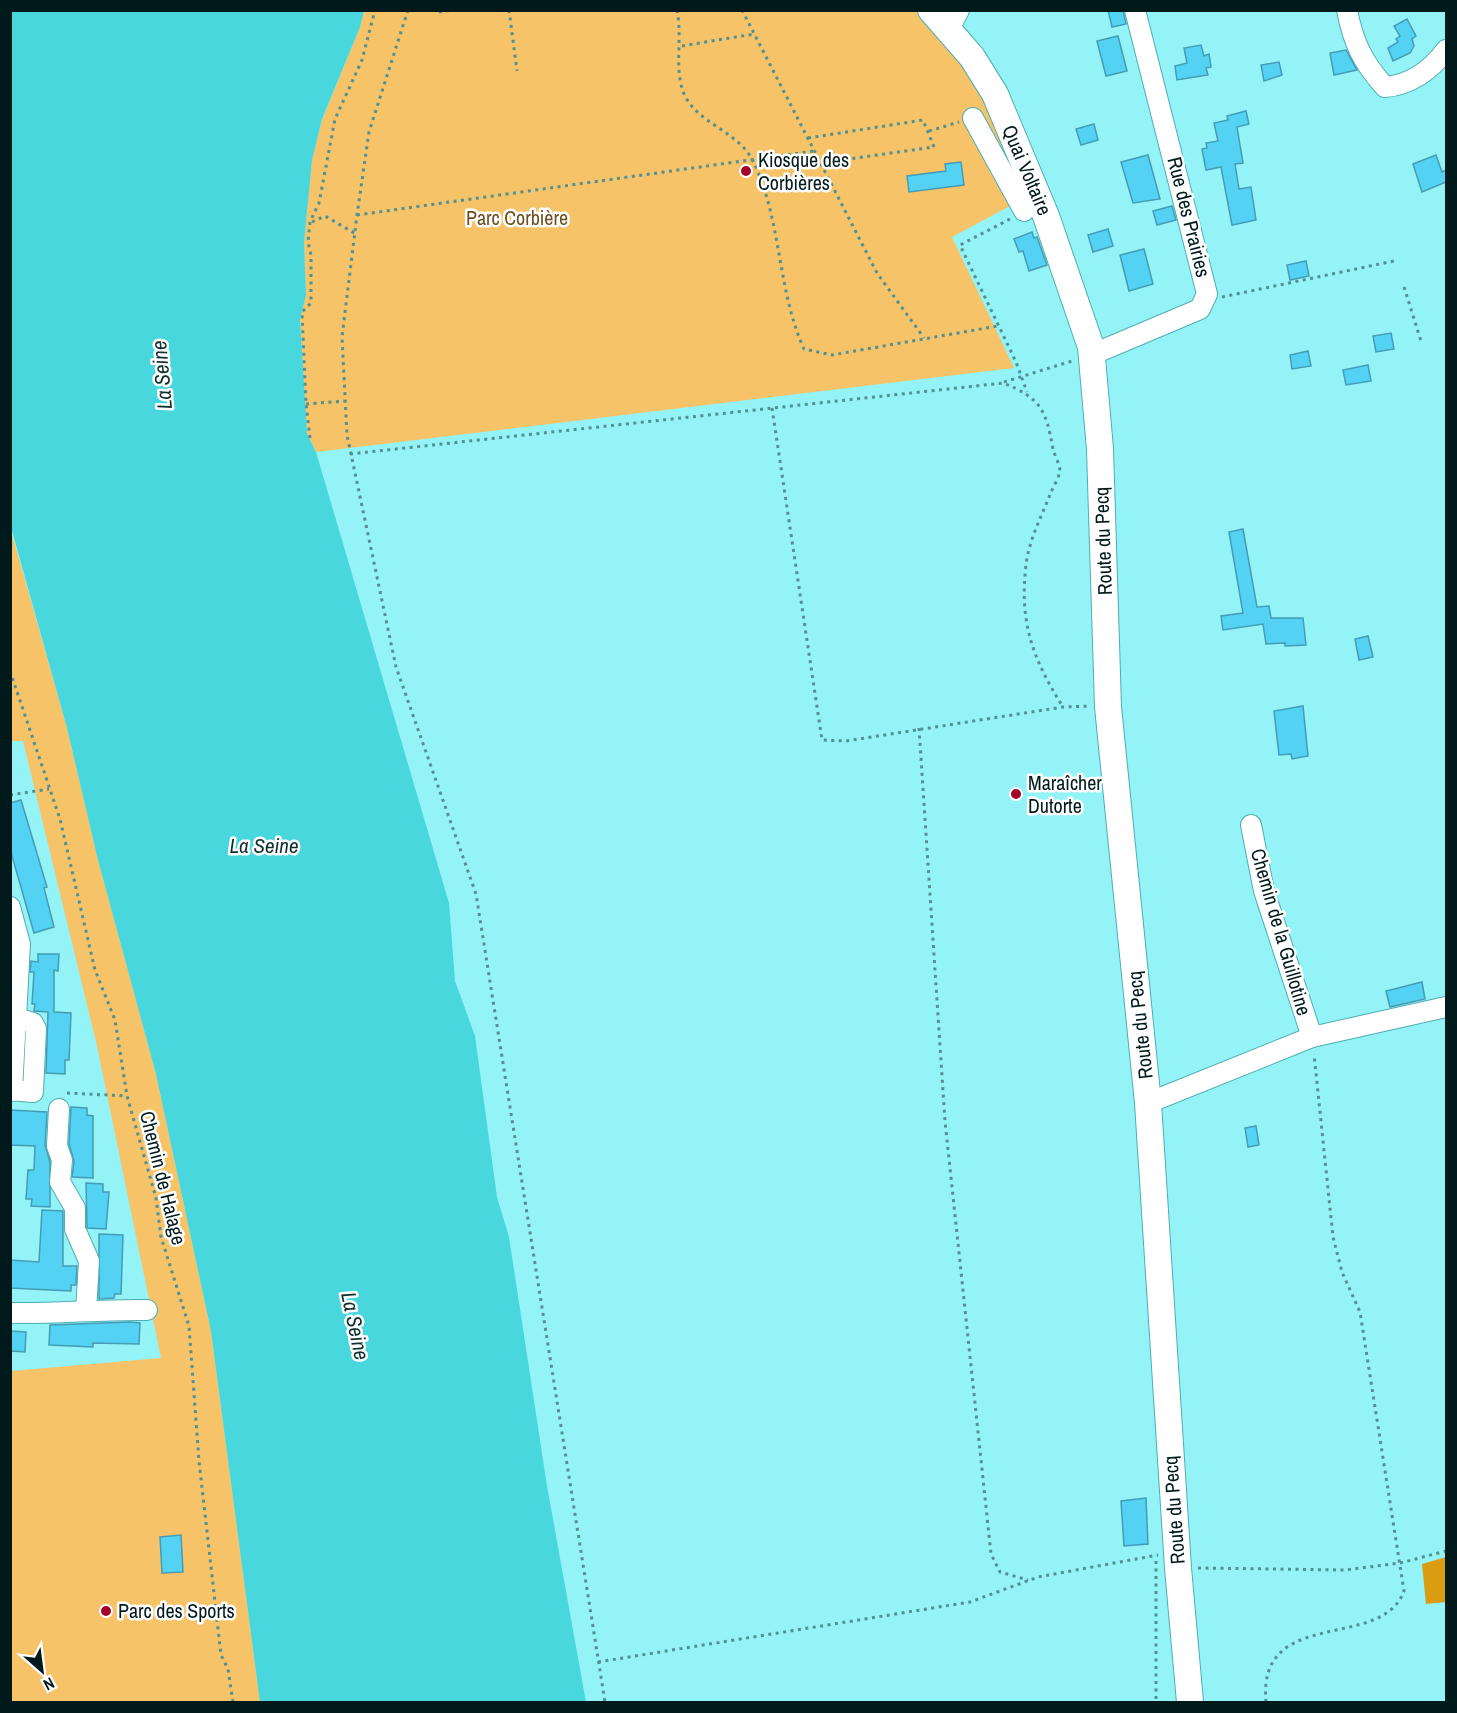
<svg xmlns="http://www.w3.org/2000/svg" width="1457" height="1713" font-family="'Archivo Narrow',sans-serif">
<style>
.green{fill:#f7c368}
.forest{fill:#da9c10}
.water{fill:#48d7dd}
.building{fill:#54d2f4;stroke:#459cb4;stroke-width:1.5}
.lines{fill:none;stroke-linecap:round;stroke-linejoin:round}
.minor-casing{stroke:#4eaeb2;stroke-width:22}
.major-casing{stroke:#4eaeb2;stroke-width:28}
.path{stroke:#519093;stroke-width:3;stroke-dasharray:3 4.5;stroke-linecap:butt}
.minor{stroke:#fff;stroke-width:20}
.major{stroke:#fff;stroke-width:26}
.poi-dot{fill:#a20229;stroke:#fff;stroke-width:2}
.labels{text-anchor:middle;stroke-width:5;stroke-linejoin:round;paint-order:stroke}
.poi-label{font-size:20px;fill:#001a1c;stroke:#fff;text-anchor:start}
.street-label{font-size:20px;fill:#001a1c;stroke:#fff}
.park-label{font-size:20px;fill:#6a5022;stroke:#fff}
.water-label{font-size:21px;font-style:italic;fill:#102f30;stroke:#fff}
</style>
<rect width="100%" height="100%" fill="#94f3f7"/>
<g class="green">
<polygon points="364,11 931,11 948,31 1036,192 952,237 1014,368 316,452 307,434 300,319 306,295 304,243 312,160 322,120 360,27"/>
<polygon points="10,527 67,728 98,860 156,1074 211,1331 260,1702 11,1702 11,1371 161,1358 97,1046 23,741 11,741"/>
</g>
<polygon class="forest" points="1446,1557 1446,1602 1426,1604 1422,1564"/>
<polygon class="water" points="10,11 364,11 360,27 322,119 312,160 304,243 306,295 300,319 307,434 316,452 449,903 455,981 475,1036 497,1197 509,1237 547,1486 586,1702 260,1702 211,1331 156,1074 98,860 67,728 11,527"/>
<g class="building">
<polygon points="1108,10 1123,10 1126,24 1112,27"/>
<polygon points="1407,19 1416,36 1412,39 1414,46 1410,53 1393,61 1388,48 1398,42 1396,39 1400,36 1394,26"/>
<polygon points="1118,36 1127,71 1106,76 1097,41"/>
<polygon points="1201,45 1204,56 1209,54 1211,67 1206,68 1208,75 1177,80 1175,66 1187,63 1184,48"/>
<polygon points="1346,50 1357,70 1334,75 1330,53"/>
<polygon points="1279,62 1282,75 1264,81 1261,65"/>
<polygon points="1246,111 1249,124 1237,127 1243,163 1235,164 1239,189 1251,187 1256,220 1232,225 1221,167 1206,170 1202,149 1207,148 1206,143 1218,141 1214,123 1228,120 1227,116"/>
<polygon points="1094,124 1098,140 1081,145 1076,129"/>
<polygon points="1148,155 1160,199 1133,203 1121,162"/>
<polygon points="1436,155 1442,172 1446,170 1446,182 1422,192 1413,164"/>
<polygon points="961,162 964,185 909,192 907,176 946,171 945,164"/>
<polygon points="1172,206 1176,220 1157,225 1153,211"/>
<polygon points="1108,229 1113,246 1093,252 1088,235"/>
<polygon points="1032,232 1034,238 1037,237 1047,265 1029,271 1023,251 1019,252 1014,239"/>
<polygon points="1144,249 1153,284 1129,291 1120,255"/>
<polygon points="1306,261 1309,276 1290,280 1287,265"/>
<polygon points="1391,333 1394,349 1376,352 1373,336"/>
<polygon points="1308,351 1311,366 1292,369 1290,355"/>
<polygon points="1368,365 1371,381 1346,385 1343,370"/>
<polygon points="1243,529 1257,607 1269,606 1271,618 1303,618 1306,645 1285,646 1285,643 1266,644 1263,624 1223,630 1221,616 1243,613 1229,532"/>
<polygon points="1368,636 1373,657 1359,660 1355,639"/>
<polygon points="1303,706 1308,756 1292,759 1291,754 1279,755 1274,711"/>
<polygon points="21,800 47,887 44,888 54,927 34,933 10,849 10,803"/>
<polygon points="38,954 59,954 58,971 54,970 54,1012 71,1013 69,1060 65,1060 65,1074 46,1073 48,1012 34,1011 35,1004 32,1004 34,972 30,972 31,961 38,962"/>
<polygon points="1422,982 1425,999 1390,1007 1386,991"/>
<polygon points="71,1107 87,1108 87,1115 93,1116 93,1178 72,1177 74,1161 69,1144"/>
<polygon points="10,1110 47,1112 45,1145 50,1162 50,1207 31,1206 32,1199 26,1199 28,1170 34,1170 35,1146 10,1145"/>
<polygon points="1256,1126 1259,1145 1248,1147 1245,1128"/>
<polygon points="86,1183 103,1184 103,1192 109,1192 106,1229 87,1228"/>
<polygon points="42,1210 63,1211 63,1266 77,1266 76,1285 71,1285 71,1291 10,1288 10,1260 39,1262"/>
<polygon points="99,1234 123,1235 121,1294 115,1294 114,1298 99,1299"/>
<polygon points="130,1322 140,1323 139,1344 93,1343 93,1347 49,1345 50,1325"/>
<polygon points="10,1331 26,1332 25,1352 10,1351"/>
<polygon points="1146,1498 1148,1544 1124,1546 1121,1501"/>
<polygon points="181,1535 183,1572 162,1573 160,1537"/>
</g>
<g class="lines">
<defs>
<g id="minor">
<path d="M1347 10C1353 42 1363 63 1385 87 1410 85 1431 70 1446 50"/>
<polyline points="948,31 959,10"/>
<polyline points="973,118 1024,211"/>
<polyline points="1091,355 1200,309 1207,294 1135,10"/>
<polyline points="1251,825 1264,891 1312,1037"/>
<polyline points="10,907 20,944 12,1091"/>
<polyline points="10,1090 33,1092 36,1029 33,1023 17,1018"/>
<polyline points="1148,1103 1312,1037 1446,1007"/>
<polyline points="59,1109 57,1146 62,1160 60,1182 75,1208 75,1229 89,1261 86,1311"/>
<path d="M10 1313C56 1314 101 1309 147 1310"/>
</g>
<polyline id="major" points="931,10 972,57 995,94 1046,216 1091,347 1100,449 1108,707 1148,1103 1178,1568 1190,1702"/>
</defs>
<use href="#minor" class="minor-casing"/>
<use href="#major" class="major-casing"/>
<g class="path">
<polyline points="408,10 369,132 357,215 342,337 347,435 396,667 476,894 605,1702"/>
<polyline points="509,10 517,71"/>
<path d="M677 10C683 38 673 71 685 96 700 125 738 131 753 161 782 220 777 290 804 349L832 355 998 326"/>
<polyline points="742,10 877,273 924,338"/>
<polyline points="439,12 454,10"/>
<polyline points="682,46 754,34"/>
<polyline points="929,131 959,122"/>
<polyline points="808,138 923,120 934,147 820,163"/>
<polyline points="357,215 814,151"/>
<polyline points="1010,219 960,245 1016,362 1027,392"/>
<polyline points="312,222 325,216 356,234"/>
<polyline points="1404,287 1421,341"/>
<polyline points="1222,297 1394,261"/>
<polyline points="1004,382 1072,361"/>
<polyline points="306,404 344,401"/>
<polyline points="772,408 822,740 846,741 1063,707 1090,706"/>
<polyline points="310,438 306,404 302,312 311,303 311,255 308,242 310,222 319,203 335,119 362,60 375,10"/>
<path d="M350 454 1003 383C1041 398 1046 410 1053 449 1055 456 1060 465 1060 471 1059 477 1054 486 1051 492 1042 516 1029 539 1026 565 1019 623 1033 659 1063 707"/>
<polyline points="10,671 60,819 95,970 115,1020 127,1096 156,1198 161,1237 189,1326 199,1461 221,1655 228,1669 233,1702"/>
<polyline points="919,728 945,1121 991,1554 1000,1572 1028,1580"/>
<polyline points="10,795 49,789"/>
<polyline points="67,1093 127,1096"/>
<polyline points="1156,1561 1156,1702"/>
<polyline points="1198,1568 1345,1570 1400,1563 1446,1551"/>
<polyline points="598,1662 970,1602 1038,1577 1158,1555"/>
<path d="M1266 1702C1257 1605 1382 1652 1404 1591L1360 1312 1342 1272 1333 1237 1314 1054"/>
</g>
<use href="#minor" class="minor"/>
<use href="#major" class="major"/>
</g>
<g class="poi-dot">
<circle cx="746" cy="171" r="6"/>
<circle cx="1016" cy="794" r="6"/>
<circle cx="106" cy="1611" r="6"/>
</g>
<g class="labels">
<g class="poi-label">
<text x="758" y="167">Kiosque des<tspan x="758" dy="23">Corbières</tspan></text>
<text x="1028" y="790">Maraîcher<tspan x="1028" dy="23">Dutorte</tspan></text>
<text x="118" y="1618">Parc des Sports</text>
</g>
<g class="street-label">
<text transform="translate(1027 170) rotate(67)" y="7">Quai Voltaire</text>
<text transform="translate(1189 217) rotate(76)" y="7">Rue des Prairies</text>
<text transform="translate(1103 541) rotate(-92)" y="7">Route du Pecq</text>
<text transform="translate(1281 932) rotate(74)" y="7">Chemin de la Guillotine</text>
<text transform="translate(1140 1025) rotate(-96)" y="7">Route du Pecq</text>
<text transform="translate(163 1178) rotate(76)" y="7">Chemin de Halage</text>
<text transform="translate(1174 1510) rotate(-94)" y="7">Route du Pecq</text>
</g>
<g class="park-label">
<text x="517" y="225">Parc Corbière</text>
</g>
<g class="water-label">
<text transform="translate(162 375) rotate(-95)" y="7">La Seine</text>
<text x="264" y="853">La Seine</text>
<text transform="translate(355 1326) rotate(78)" y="7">La Seine</text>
</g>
</g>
<rect width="1457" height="1713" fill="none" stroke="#001a1c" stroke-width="24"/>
<g transform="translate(42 1671) rotate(152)" stroke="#ffffff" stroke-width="4.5" paint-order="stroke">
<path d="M0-4.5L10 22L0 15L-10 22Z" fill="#001a1c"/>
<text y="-9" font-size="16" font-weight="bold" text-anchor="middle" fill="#001a1c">N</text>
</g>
</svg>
